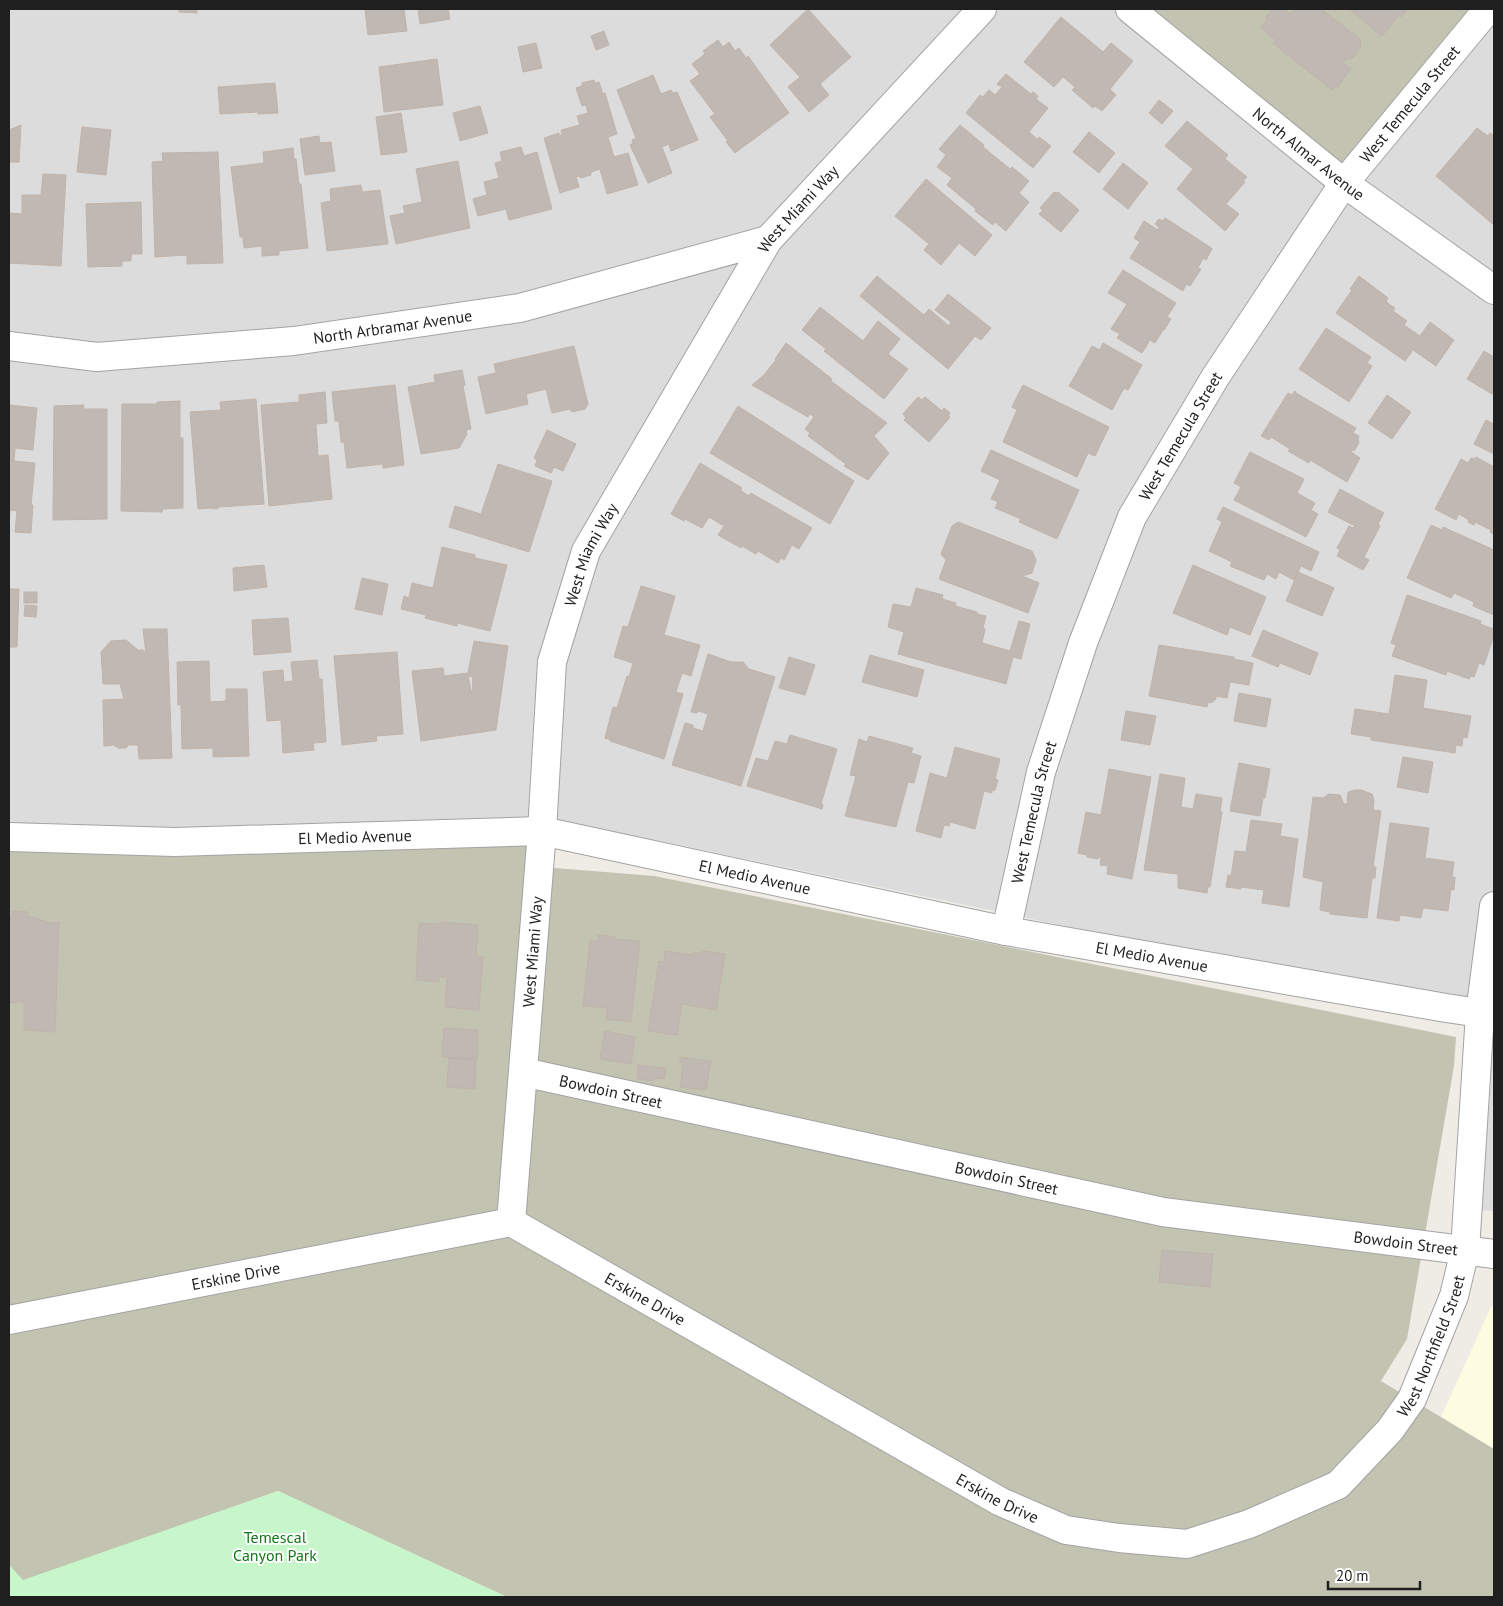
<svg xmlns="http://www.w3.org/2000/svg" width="1503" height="1606" font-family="'PT Sans',sans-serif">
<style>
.residential{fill:#dddcdc}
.education{fill:#fdfce1}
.construction{fill:#c3c3b2}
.park{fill:#c6f6c9}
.building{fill:#bfb8b3;stroke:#c0b3a9;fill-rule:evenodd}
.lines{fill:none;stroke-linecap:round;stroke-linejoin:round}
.minor-casing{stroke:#a3a3a3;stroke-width:30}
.minor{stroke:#fff;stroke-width:28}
.labels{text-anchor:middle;stroke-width:4;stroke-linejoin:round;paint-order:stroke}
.street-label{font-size:16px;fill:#1f1f1f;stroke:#fff}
.park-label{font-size:16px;fill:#13761a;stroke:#fff}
</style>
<rect width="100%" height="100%" fill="#efece6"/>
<polygon class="residential" points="9,9 1494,9 1494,1211 1466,1210 1479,1013 661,841 542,831 9,837"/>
<polygon class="education" points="1494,1306 1494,1449 1441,1417 1491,1307"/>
<g class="construction">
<polygon points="1130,9 1488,9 1344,183"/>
<polygon points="542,831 543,867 654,876 1456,1037 1454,1066 1407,1339 1381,1381 1494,1449 1494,1597 507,1597 278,1491 23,1581 9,1565 9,837"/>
</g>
<polygon class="park" points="278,1491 507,1597 9,1597 9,1565 23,1580"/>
<g class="building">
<polygon points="179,9 197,9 197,13 179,12"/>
<polygon points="365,9 404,9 407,31 368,35"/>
<polygon points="418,9 448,9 450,19 420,24"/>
<polygon points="808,9 851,57 820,84 829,95 809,112 788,87 800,77 770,45"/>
<polygon points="1273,9 1283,9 1290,14 1295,9 1321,9 1360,39 1361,48 1353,58 1346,59 1343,63 1351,68 1338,87 1336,86 1332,90 1273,43 1276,40 1261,28 1267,20 1266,16"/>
<polygon points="1349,9 1408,9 1401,17 1399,15 1382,36"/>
<polygon points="1061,17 1103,52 1111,43 1133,61 1110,89 1116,95 1102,111 1095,106 1093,108 1072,90 1075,87 1063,77 1054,87 1024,62"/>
<polygon points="604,31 609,45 596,50 591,36"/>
<polygon points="718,40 723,47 729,42 735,51 739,48 746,58 748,56 789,113 735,153 726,142 728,141 710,117 715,114 690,81 700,74 692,64 705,54 703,51"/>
<polygon points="536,43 542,68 523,72 518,47"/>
<polygon points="437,59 443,105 384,112 379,67"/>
<polygon points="1006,74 1031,94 1033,92 1038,96 1036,99 1048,108 1029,132 1037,139 1039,137 1051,146 1033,168 966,113 980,95 983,97 989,90 995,95 1002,87 997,84"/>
<polygon points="653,75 661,94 671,90 673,93 677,92 698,140 671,151 669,144 662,147 672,173 648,183 630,145 633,143 632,140 636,138 617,90"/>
<polygon points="594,80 595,83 599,82 603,94 605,93 617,134 608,137 614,157 628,153 638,185 607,194 600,169 591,172 591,175 580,178 579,176 576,177 579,187 560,193 544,138 559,133 559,136 562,135 561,130 580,125 577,116 588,113 586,105 582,106 576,88 582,86 582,83"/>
<polygon points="275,83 278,113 258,114 258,112 220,114 218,87"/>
<polygon points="1159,100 1173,111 1162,124 1149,113"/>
<polygon points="480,106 488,133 460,141 453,113"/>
<polygon points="401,113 407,152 381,155 376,117"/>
<polygon points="1187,121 1228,155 1225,159 1247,177 1243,181 1245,182 1226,204 1239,214 1225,231 1177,189 1193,169 1165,146"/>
<polygon points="21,125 19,162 9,162 9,130"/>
<polygon points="960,125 984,145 983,147 1010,169 1012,167 1029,181 1019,193 1029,202 1006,231 995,222 993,225 975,211 976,209 947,185 952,178 937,167 946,155 939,149"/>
<polygon points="82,127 111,130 106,175 77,172"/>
<polygon points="1477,128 1488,136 1490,133 1494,136 1494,225 1436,176"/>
<polygon points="1089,132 1115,153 1099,173 1073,152"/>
<polygon points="319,136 320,143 331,142 335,171 305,175 300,139"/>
<polygon points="521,147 524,156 537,152 552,209 509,220 506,209 478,216 473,199 487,195 484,182 499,178 495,163 502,161 500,152"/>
<polygon points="293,148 294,159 296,159 299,184 301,184 308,248 279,251 279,255 262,256 262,246 244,248 243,237 240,237 231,167 264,163 263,152"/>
<polygon points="218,152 223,263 187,264 187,255 155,257 152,162 163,161 162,153"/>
<polygon points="458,161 470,228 396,244 390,216 405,213 403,206 422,202 416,169"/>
<polygon points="1123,163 1148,183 1128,209 1103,189"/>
<polygon points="43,174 66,175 61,266 9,263 9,213 22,214 22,195 41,195"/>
<polygon points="926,179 992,235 975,256 959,243 941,265 924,250 929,244 895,216"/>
<polygon points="361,185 362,192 380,190 388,244 327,251 321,203 331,201 330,189"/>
<polygon points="1054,192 1057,193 1058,192 1079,210 1061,232 1039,214 1043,210 1040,208"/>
<polygon points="141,202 142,254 131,254 131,261 122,261 122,266 88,267 86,204"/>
<polygon points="1165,218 1210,247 1212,249 1206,260 1203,258 1198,268 1201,269 1190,286 1186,284 1183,291 1130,258 1140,242 1134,238 1144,221 1158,230 1159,227 1155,224 1159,219 1163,221"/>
<polygon points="1123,270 1176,303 1167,317 1171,319 1164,330 1163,330 1155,343 1150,340 1142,353 1117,338 1120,334 1111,329 1127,304 1108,293"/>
<polygon points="877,276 924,315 929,309 949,326 951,322 935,310 948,294 991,328 981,340 975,336 948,369 860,296"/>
<polygon points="1359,276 1388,298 1386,302 1395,308 1393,311 1407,321 1404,325 1420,336 1430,322 1454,340 1436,366 1413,350 1405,361 1336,313 1352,290 1350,289"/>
<polygon points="820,307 863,341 878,321 900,339 888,354 908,369 884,399 824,351 826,349 802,330"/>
<polygon points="1326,328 1371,357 1367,363 1372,366 1349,402 1299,369"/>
<polygon points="786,343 832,379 831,381 887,423 874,436 889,453 868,480 844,466 846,464 808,436 810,433 805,429 814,417 810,414 808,417 752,385 764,375 776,360 775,359"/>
<polygon points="1103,343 1142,365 1128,390 1124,388 1112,410 1069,386 1092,346 1100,350"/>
<polygon points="574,346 588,404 585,409 572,412 570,409 552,413 546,389 526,394 528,404 486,414 478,377 496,373 494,364"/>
<polygon points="1484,351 1494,357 1494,390 1492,394 1467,379"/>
<polygon points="462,370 465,385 463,386 471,429 466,430 467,434 459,448 421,454 408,387 435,382 434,375"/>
<polygon points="395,385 404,465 383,468 383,464 347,468 344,442 341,442 339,421 335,421 332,392"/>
<polygon points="1023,385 1109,427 1095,456 1088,453 1077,477 1003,442 1017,410 1012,407"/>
<polygon points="1295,391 1296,393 1356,428 1353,433 1359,436 1358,439 1359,442 1355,450 1350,451 1360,458 1347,482 1310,460 1309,463 1288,451 1290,449 1271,437 1269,440 1261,436 1288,393 1292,395"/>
<polygon points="325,392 327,423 316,424 318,456 328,455 332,499 269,506 261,405 299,402 299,395"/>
<polygon points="1387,395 1411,412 1392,439 1368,423"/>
<polygon points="918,397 922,400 925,397 942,411 944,408 950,413 948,416 950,417 929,442 904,420 906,418 903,414"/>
<polygon points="256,399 264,504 219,507 217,509 211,508 198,509 190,412 221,410 220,402"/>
<polygon points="180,401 180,438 183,438 183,508 163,509 162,512 121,511 122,404 157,404 157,402"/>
<polygon points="9,405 37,408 33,450 15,448 14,461 35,463 31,505 33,505 31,533 15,532 17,511 10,510 9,527"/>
<polygon points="84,405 83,409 107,409 107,519 53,520 54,406"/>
<polygon points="738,406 854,481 830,524 710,453"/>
<polygon points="1486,420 1494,424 1494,454 1474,444"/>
<polygon points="547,430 576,444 563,471 554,467 551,473 535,466 537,460 534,458"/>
<polygon points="991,450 1079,490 1057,539 1019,522 1021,519 995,508 998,502 991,499 1000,480 981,471"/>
<polygon points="1250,452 1304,479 1297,493 1315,503 1311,510 1318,514 1306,537 1234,500 1241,487 1234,483"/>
<polygon points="1476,457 1494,467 1494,534 1490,532 1491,530 1475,522 1474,525 1468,522 1469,520 1459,514 1456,520 1435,509 1461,459 1468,463 1471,458 1474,459"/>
<polygon points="700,463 742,488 740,490 749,496 751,493 812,528 799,549 792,545 784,560 781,558 778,563 758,551 756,554 742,546 741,548 718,535 724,526 709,517 702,528 685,519 684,521 671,514"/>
<polygon points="498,464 552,481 529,552 449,527 455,506 481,514"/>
<polygon points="1340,489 1384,513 1378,524 1380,526 1364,557 1369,560 1363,570 1337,556 1340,550 1337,548 1349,526 1353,528 1355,526 1328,512"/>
<polygon points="1223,507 1319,552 1311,571 1301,566 1294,580 1279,572 1276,579 1267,574 1264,580 1230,566 1232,562 1209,551 1222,522 1217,519"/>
<polygon points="958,522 1032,551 1036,560 1032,573 1022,576 1039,583 1028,613 939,579 946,560 941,554 952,526"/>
<polygon points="1431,525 1442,530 1443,527 1494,550 1494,615 1473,606 1474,602 1454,593 1451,598 1407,578"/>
<polygon points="442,547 475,555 475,558 507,565 490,631 457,623 457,626 425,618 426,615 401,609 404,596 409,598 412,583 433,588"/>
<polygon points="264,565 267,587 234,591 233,568"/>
<polygon points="1193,565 1266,597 1250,635 1230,627 1227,635 1173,613"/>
<polygon points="1298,572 1334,588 1322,616 1286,601"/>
<polygon points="362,578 388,584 382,615 355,609"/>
<polygon points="641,586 675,596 664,635 700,645 691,676 682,673 676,692 683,694 664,759 610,741 611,740 605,738 613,707 617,708 627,676 629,677 633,663 614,657 623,626 628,627"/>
<polygon points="916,588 943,595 942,599 956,603 955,606 977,612 977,614 986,616 983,628 985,629 982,643 1010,651 1019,621 1030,624 1021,659 1013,657 1006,684 898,654 904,632 888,627 893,604 911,607"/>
<polygon points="9,589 19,589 17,647 9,647"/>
<rect x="24" y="592" width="13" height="11"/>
<polygon points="1407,595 1481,621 1480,624 1494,629 1494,635 1484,665 1479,663 1474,677 1471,676 1469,679 1447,671 1446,675 1392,656 1396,645 1391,643"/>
<polygon points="25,605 37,606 36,617 24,616"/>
<polygon points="288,618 291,652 254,655 252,620"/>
<polygon points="143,629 167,629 172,758 139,759 138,745 129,745 126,748 118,748 114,745 104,746 103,700 124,699 120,684 103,684 101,652 111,641 126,640 138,650 143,650 146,654"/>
<polygon points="1263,630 1318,653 1310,675 1280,663 1278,667 1252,656"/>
<path d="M474 641 508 646 496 730 421 741 412 671 443 668 444 676 468 673ZM468 676 473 677 472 695Z"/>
<polygon points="1159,645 1234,657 1234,659 1253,663 1249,685 1230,682 1227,698 1216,696 1216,699 1211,703 1208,702 1207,707 1149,696"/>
<polygon points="397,652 403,734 376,736 377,741 342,745 334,656"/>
<polygon points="708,654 731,662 743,662 749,669 775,677 741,786 672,765 685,723 693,725 693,728 703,731 708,714 698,711 697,713 691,712"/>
<polygon points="870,655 924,670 917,697 862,682"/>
<polygon points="789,657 815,665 805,695 779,688"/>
<polygon points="317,660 319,679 322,679 326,742 313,743 314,750 283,753 281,720 267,721 263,672 283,670 284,682 293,681 291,662"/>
<polygon points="209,661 210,702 226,701 226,689 247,689 249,756 213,757 213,748 182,749 181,705 178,705 177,662"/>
<polygon points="1395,675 1427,680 1423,708 1471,716 1467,738 1463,737 1462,746 1456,745 1455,753 1371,740 1371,737 1351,734 1355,709 1389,714"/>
<polygon points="1239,693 1271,699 1266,727 1234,721"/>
<polygon points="1126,711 1156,716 1150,745 1121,740"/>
<polygon points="790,735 837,749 821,804 823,804 822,809 747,786 756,758 768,761 775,741 787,744"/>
<polygon points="869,736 913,748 911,753 921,756 914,783 908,782 896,827 845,816 856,776 850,775 859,739 867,742"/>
<polygon points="955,747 1000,759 995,779 998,780 995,790 992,790 992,793 984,791 975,829 950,822 949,826 944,825 941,838 916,831 930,773 947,778"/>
<polygon points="1403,757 1433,762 1428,793 1397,787"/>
<polygon points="1239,763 1270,769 1265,798 1263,798 1260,816 1230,811"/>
<polygon points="1109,769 1151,777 1132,879 1107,874 1108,866 1100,865 1101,857 1099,857 1098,859 1087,857 1087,855 1078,853 1086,812 1101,815"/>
<polygon points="1160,774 1185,778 1181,807 1193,809 1196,794 1222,798 1220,812 1222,812 1210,887 1208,887 1207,893 1178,888 1178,874 1144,870"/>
<polygon points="1355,790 1361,790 1372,794 1374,800 1373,810 1381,811 1373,867 1376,867 1375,878 1372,878 1367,918 1330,914 1330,912 1320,910 1323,882 1303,877 1313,797 1323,798 1329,794 1340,795 1344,804 1347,804 1348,792"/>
<polygon points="1251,820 1282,824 1280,836 1298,839 1289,907 1262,903 1264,890 1241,887 1241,889 1226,887 1228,875 1231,876 1235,851 1246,852"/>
<polygon points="1390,823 1429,828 1425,858 1454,862 1452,877 1455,877 1454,890 1451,889 1448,911 1423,908 1421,918 1400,915 1399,921 1377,918"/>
<polygon points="13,911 27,912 28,916 51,923 59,922 55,1032 24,1030 24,1001 9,1003 9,917 12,917"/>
<polygon points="441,922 478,925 476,956 483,957 479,1010 445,1007 447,977 439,977 439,982 416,980 419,923 441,924"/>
<polygon points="598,935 615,937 615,939 640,941 631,1022 606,1019 607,1008 583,1006 590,941 598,941"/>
<polygon points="665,951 693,955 694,952 702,954 703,951 725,954 716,1010 682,1004 677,1035 648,1031 659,961 664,962"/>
<polygon points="444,1028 478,1030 477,1059 442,1057"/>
<polygon points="605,1031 635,1037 631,1064 600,1059"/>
<polygon points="680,1057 711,1061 706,1090 680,1087 683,1063 680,1062"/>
<polygon points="449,1058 476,1060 475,1089 447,1087"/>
<polygon points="638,1065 666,1068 664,1079 654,1078 653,1081 637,1079"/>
<polygon points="1162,1250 1213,1254 1210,1287 1159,1282"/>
</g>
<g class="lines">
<defs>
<g id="minor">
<path id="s1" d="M1130 9 1344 183 1494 290"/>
<path id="s2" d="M9 346 97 357 294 341 520 308 768 240"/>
<path id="s3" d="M9 837 175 842 542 831 1006 931 1446 1008 1480 1013 1494 1014"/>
<path id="s4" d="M1006 931 1041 772 1083 643 1132 517 1216 376 1344 183 1488 9"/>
<path id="s5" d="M523 1072 1163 1212 1494 1254"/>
<path id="s6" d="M511 1222 542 831 552 662 586 551 768 240 982 9"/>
<path id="s7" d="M9 1320 511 1222 1001 1502 1066 1530 1119 1538 1187 1544 1249 1524 1338 1485 1390 1430 1412 1399 1454 1296 1465 1250 1480 1013 1494 906"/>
</g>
</defs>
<use href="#minor" class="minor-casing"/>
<use href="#minor" class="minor"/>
</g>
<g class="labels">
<g class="street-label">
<text dy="6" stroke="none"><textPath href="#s4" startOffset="932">West Temecula Street</textPath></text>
<text dy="6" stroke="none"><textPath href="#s1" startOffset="230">North Almar Avenue</textPath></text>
<text dy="6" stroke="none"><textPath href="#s6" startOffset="1081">West Miami Way</textPath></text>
<text dy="6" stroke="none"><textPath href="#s2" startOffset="386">North Arbramar Avenue</textPath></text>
<text dy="6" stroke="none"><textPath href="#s4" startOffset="528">West Temecula Street</textPath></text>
<text dy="6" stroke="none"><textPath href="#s6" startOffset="676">West Miami Way</textPath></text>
<text dy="6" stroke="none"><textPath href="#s4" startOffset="122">West Temecula Street</textPath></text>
<text dy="6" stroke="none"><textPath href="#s3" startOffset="346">El Medio Avenue</textPath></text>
<text dy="6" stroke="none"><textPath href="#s3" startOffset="751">El Medio Avenue</textPath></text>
<text dy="6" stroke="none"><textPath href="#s6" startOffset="271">West Miami Way</textPath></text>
<text dy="6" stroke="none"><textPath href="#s3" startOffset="1156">El Medio Avenue</textPath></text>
<text dy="6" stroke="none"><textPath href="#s5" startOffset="90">Bowdoin Street</textPath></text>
<text dy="6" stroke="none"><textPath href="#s5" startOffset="495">Bowdoin Street</textPath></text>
<text dy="6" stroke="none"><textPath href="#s5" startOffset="900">Bowdoin Street</textPath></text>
<text dy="6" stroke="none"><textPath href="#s7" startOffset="231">Erskine Drive</textPath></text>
<text dy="6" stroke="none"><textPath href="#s7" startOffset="666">Erskine Drive</textPath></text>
<text dy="6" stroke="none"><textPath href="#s7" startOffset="1601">West Northfield Street</textPath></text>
<text dy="6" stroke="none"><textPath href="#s7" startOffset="1071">Erskine Drive</textPath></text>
</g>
<g class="park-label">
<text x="275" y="1543">Temescal<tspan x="275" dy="18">Canyon Park</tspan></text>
</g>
</g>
<rect width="1503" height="1606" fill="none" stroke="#1f1f1f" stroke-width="20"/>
<path d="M1328 1581v8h92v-8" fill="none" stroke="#1f1f1f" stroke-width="2.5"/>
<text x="1336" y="1581" font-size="15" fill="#1f1f1f" stroke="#ffffff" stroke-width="4" paint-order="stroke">20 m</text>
</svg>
